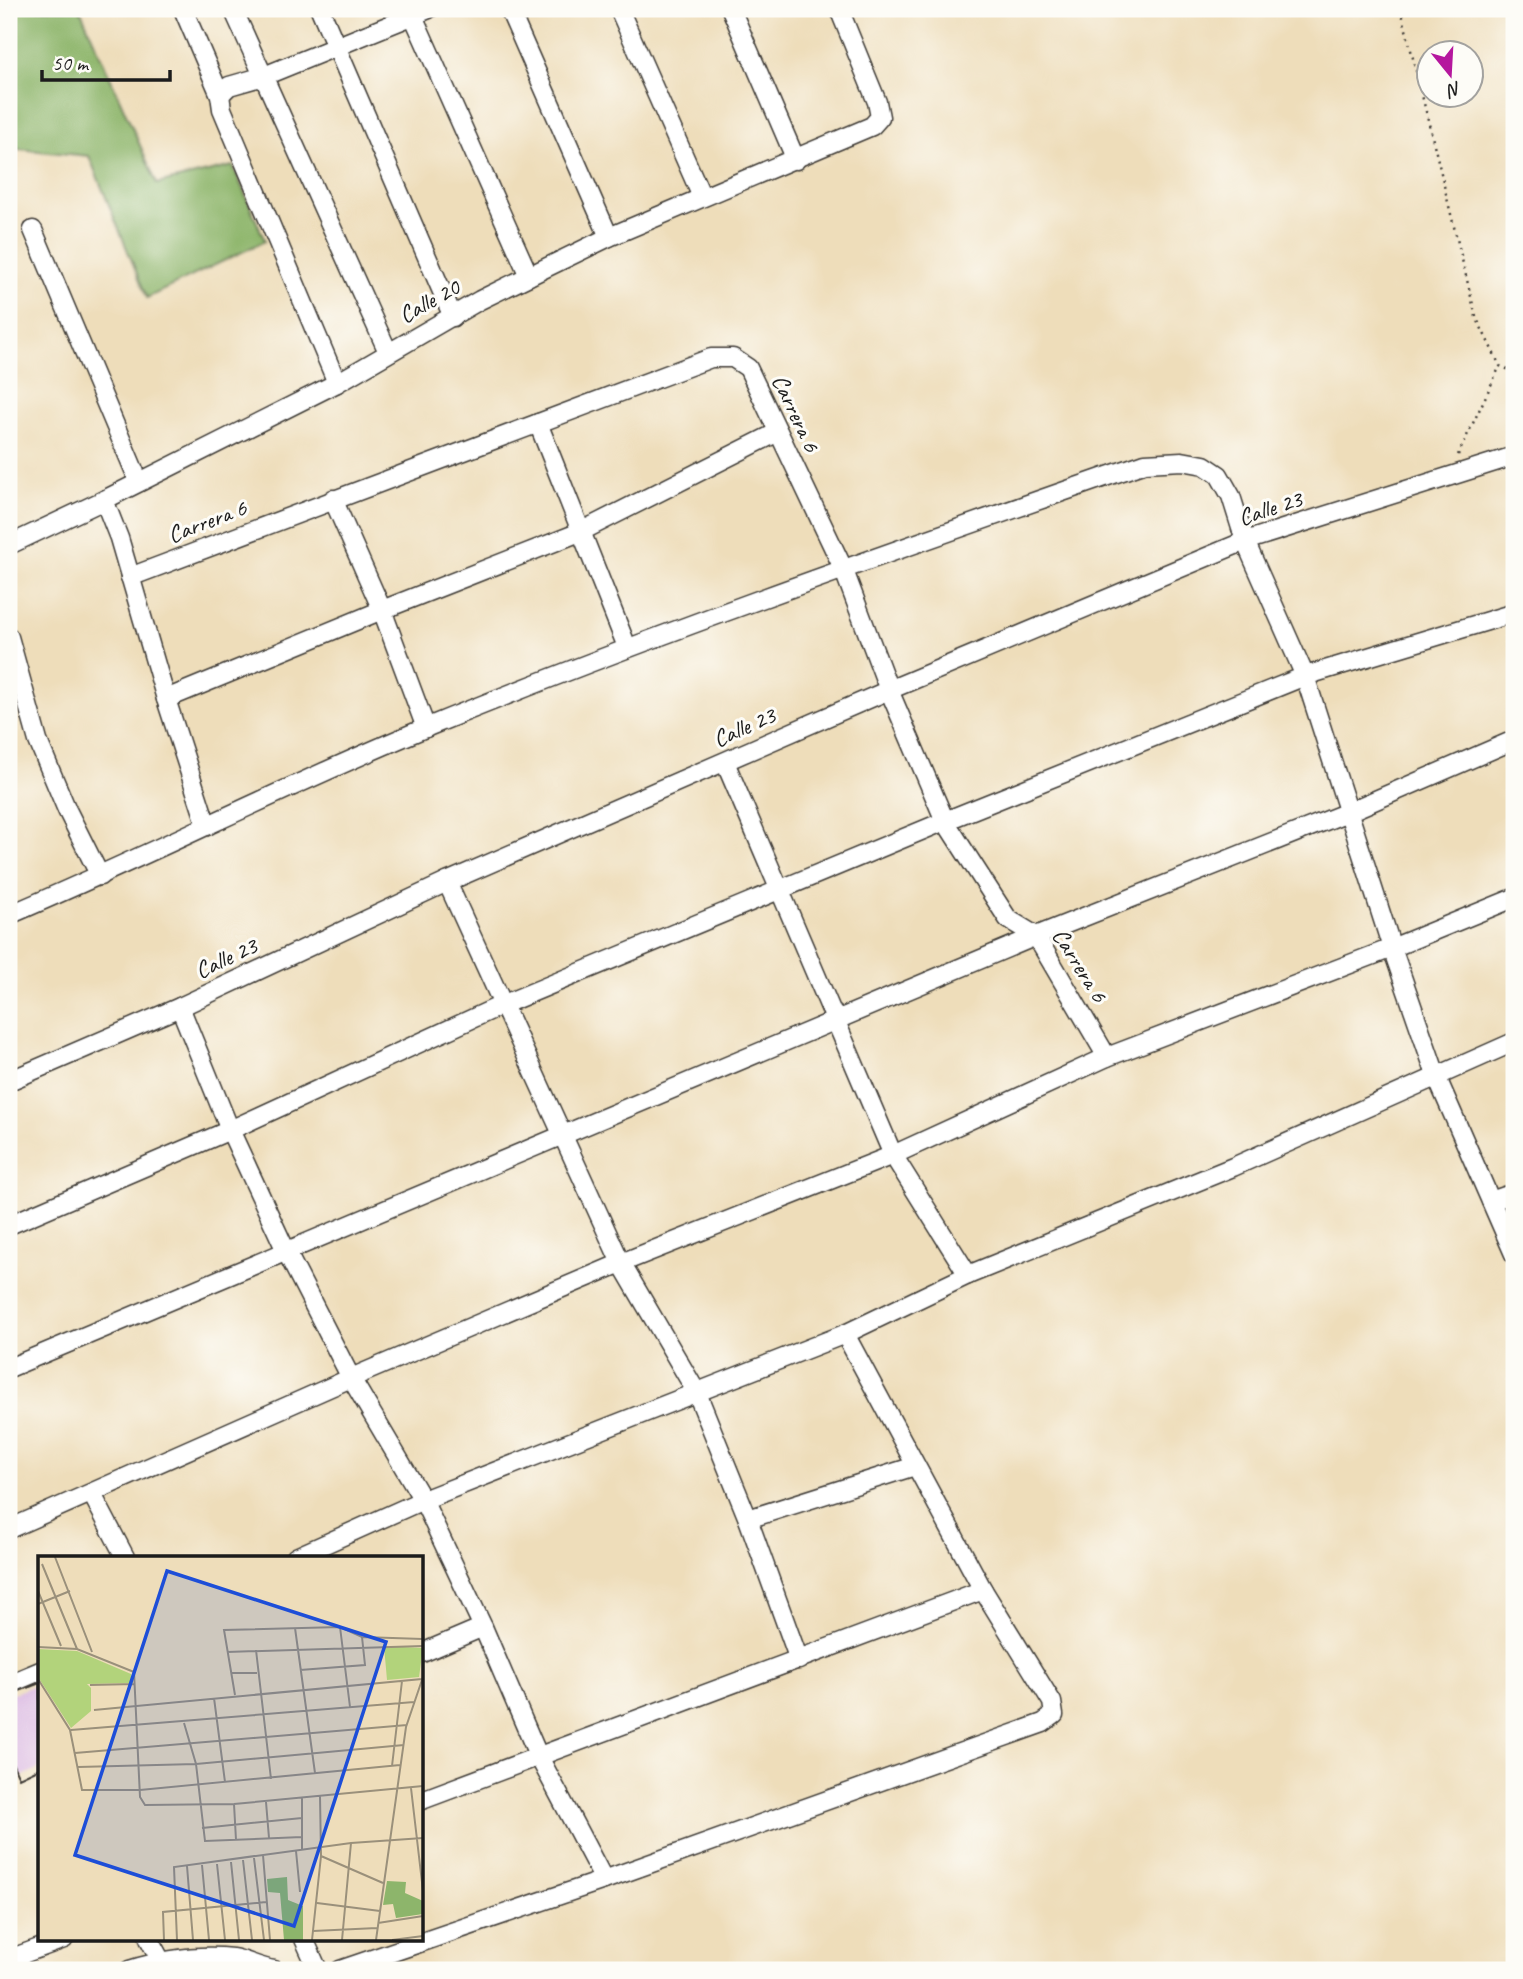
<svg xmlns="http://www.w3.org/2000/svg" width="1523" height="1979" font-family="Caveat,sans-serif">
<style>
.forest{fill:#8db56b;stroke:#546844;stroke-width:2}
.building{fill:#d8b4e1}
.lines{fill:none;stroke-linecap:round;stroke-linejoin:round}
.minor-casing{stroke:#3c3934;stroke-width:21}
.path{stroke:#3c3934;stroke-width:2.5;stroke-dasharray:2 5;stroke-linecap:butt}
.minor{stroke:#fff;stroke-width:18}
.labels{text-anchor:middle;stroke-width:6;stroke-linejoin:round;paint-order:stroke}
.street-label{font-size:24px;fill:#1c1c1c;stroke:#fdfcf7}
.inset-road{fill:none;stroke:#9a907b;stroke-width:2}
.view{fill:#1d4ed8;fill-opacity:0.15;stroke:#1d4ed8;stroke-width:3.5}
.inset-edge{fill:none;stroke:#1c1c1c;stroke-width:3.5}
</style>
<rect width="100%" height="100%" fill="#fdfcf7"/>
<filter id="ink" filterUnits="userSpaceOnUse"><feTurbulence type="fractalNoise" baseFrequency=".0143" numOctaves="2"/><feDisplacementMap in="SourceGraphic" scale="14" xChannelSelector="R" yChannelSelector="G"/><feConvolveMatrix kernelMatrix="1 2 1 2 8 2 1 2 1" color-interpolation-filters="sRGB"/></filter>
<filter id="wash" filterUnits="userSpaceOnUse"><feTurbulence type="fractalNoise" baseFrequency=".00686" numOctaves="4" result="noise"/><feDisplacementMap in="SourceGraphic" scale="28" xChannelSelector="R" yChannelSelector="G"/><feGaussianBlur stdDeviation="1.57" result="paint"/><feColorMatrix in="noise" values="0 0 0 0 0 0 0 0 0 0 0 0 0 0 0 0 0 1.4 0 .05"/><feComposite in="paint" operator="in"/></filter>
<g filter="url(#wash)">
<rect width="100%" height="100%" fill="#eeddba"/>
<polygon class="forest" points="9,9 80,9 157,184 233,166 265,241 147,298 89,156 9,148"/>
<g id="blocks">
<polygon class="building" points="40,1683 40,1768 19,1778 9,1756 9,1695"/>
</g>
</g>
<g filter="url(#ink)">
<use href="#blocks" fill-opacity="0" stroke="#3c3934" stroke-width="2"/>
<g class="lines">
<defs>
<g id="minor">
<polyline points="183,9 220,95 222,109 337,383"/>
<polyline points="233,9 388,352"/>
<polyline points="320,9 453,317"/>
<polyline points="410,9 529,276"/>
<polyline points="509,9 609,237"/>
<polyline points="619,9 702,197"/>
<polyline points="731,9 796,160"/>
<polyline points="220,95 229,86 264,76 429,9"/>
<polyline points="33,230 139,482"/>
<polyline points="538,423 627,647"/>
<polyline points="333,499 382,610 426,728"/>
<polyline points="104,500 119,538 166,699 207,826"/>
<polyline points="9,545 104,500 337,383 480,300 529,276 609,237 872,126 880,117 877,102 839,9"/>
<polyline points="130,577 711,358 733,358 748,368 843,568 889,690 945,821 1008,919 1036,936 1107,1057"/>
<polyline points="9,637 38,741 67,810 100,876"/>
<polyline points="166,699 382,610 580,532 778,432"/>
<polyline points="725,762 893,1155 968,1275"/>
<polyline points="447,882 621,1263 697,1393 748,1519 799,1660"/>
<path d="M9 915C150 855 287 785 430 726 665 630 905 547 1145 463L1182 461 1204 465 1219 475 1231 496 1245 541 1305 676 1392 948 1437 1078 1514 1254"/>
<polyline points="180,1007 230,1130 286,1251 351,1378 423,1500 483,1627 538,1755 604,1880"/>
<polyline points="9,1081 180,1007 447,882 889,690 1245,541 1514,456"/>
<polyline points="1491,1201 1514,1193"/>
<polyline points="9,1225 230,1130 502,1005 945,821 1305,676 1514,613"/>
<polyline points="9,1368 1036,936 1348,812 1514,740"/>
<polyline points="92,1494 125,1557"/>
<polyline points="748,1519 915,1466"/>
<polyline points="9,1529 351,1378 621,1263 893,1155 1107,1057 1392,948 1514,898"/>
<polyline points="296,1557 423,1500 845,1334 968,1275 1233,1167 1514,1042"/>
<polyline points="422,1653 483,1627"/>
<polyline points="9,1684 40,1671"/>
<polyline points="422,1800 983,1590"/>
<polyline points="149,1939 161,1961"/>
<polyline points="304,1939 318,1970"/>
<polyline points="9,1959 64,1939"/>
<path d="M129 1970C162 1960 196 1954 232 1958 246 1960 259 1968 274 1970"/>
<polyline points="340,1970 604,1880 1043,1723 1054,1715 1052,1702 983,1590 845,1334"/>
</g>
</defs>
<use href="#minor" class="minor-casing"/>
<g class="path">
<polyline points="1401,9 1476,317 1500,366 1514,372"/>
<polyline points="1458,455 1500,366"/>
</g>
<use href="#minor" class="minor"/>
</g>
</g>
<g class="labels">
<g class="street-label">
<text transform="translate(429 301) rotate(-29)" y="8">Calle 20</text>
<text transform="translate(796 413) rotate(65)" y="8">Carrera 6</text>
<text transform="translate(1270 508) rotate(-18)" y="8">Calle 23</text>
<text transform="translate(207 521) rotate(-21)" y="8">Carrera 6</text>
<text transform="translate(744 727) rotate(-24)" y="8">Calle 23</text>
<text transform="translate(226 958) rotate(-25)" y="8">Calle 23</text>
<text transform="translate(1080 965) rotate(58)" y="8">Carrera 6</text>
</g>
</g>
<g transform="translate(38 1556)">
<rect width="385" height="385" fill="#eeddba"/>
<path d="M346 90 385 92 381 121 349 124ZM0 93 39 95 93 118 95 127 49 128 53 132V155L33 172 0 121Z" fill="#b2d37b"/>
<path d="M249 321 250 344 265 350V384H246L242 337 230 336 229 323ZM349 325 368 326 367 337 385 345V358L358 362 355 348 345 349Z" fill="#8db56b"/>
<path class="inset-road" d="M17 1 54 96M4 8 39 93M0 35 23 90M0 48 32 35M302 71 312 151M257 72 277 217M0 91 39 93 96 116 102 241 107 249 196 248 385 230M218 94 233 223M189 96 385 90M262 114 327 109 324 81M193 117H219M0 123 32 174 44 234H102L362 209M52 129 97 128M197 139 186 74 302 71 324 81 385 83M176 142 187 226M56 154 384 123M146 167 158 208 167 285 264 281M33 174 376 146M37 197 369 169M354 210 364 125M40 211 158 208 366 189M373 232 385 335M228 246 231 282M196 248 198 284M164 272 264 262M264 294V242M258 295 262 336M225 299 232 384M283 300 345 327M216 302 226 384M205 304 214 384M193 306 201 384M179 308 187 384M164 309 171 384M149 310 155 384M279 347 342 355M340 367 385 360M275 375 339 372M126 384 125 356 228 346M139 384 136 311 313 287 385 282M274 384 283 300 282 240M304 384 313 287M338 384 368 171 385 121M354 384 385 380"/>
<path class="view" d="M129 15 348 86 256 370 37 299Z"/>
<rect width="385" height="385" class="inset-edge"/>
</g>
<rect width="1523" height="1979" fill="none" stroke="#fdfcf7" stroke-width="35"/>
<g transform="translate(1450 74) rotate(162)"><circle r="33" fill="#fdfcf7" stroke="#a3a29f" stroke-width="2"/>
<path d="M0-5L12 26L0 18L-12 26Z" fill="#b5179e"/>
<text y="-10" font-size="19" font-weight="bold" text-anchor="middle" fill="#1c1c1c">N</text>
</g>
<path d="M42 70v10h128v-10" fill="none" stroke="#1c1c1c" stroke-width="3.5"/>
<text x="52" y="70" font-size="21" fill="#1c1c1c" stroke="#fdfcf7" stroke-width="5" paint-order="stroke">50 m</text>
</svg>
